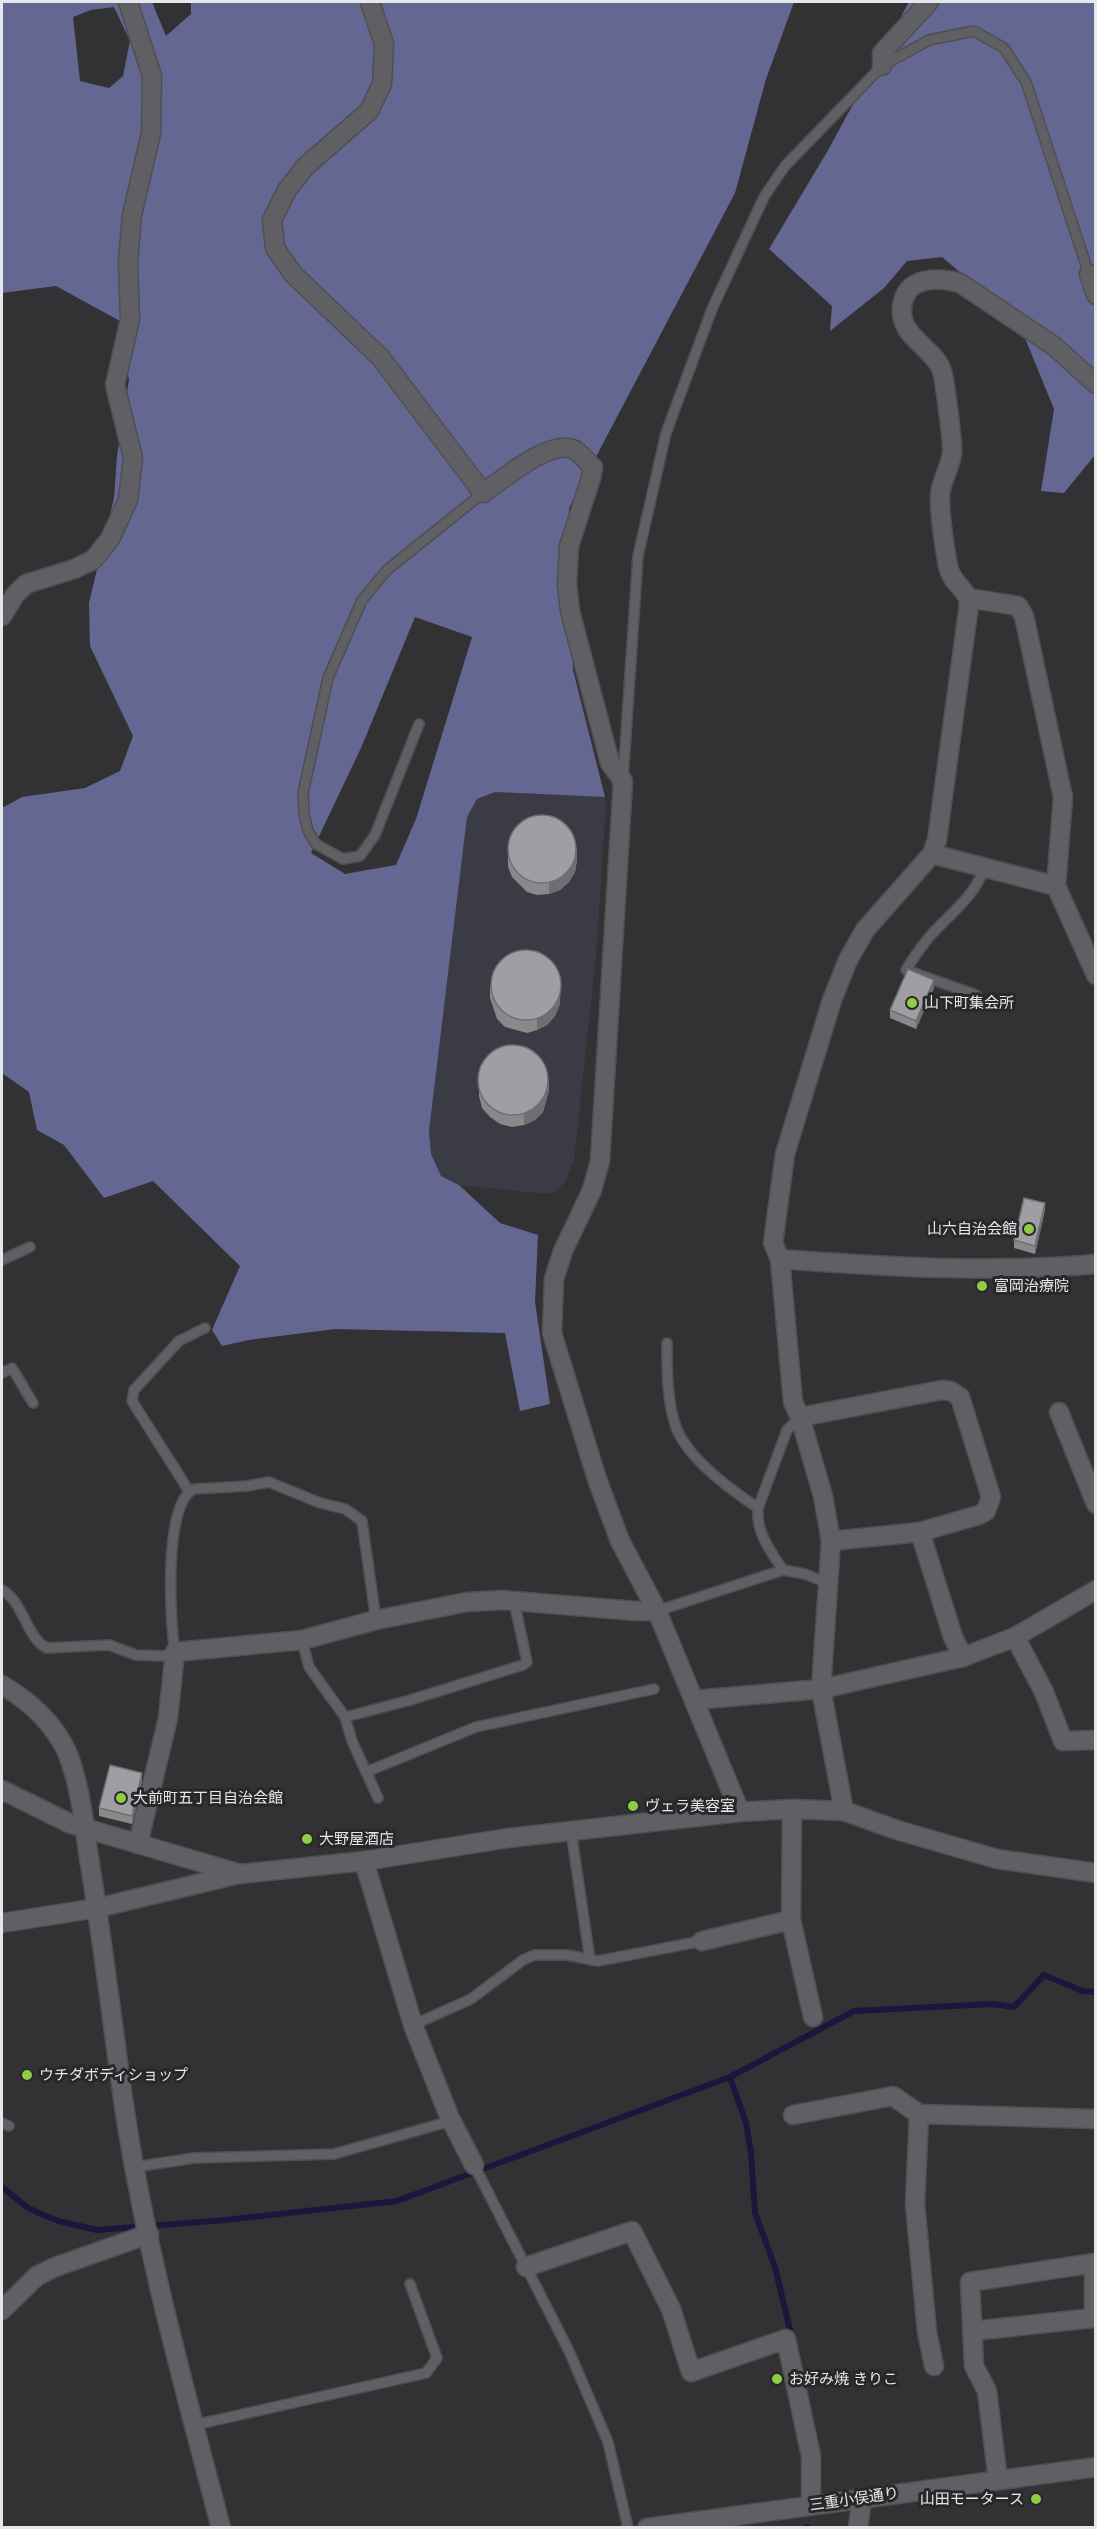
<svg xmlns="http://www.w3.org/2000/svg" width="1097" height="2529" font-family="'PT Sans','Noto Sans JP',sans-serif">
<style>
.built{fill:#3a3b44}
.forest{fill:#656793;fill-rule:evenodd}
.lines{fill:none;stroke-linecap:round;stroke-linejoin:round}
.stream{stroke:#18173c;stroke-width:6}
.lane-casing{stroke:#4f4f52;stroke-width:12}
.street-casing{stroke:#4f4f52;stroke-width:21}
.secondary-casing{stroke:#4f4f52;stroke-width:21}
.lane{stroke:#606064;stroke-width:9}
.street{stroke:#606064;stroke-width:18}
.secondary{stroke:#606064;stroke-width:18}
.wall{fill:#89898c}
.shaded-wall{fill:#6f6f72}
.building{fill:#9f9fa3;stroke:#6f6f72;stroke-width:1.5}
.poi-dot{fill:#8ece43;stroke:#28282b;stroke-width:2}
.labels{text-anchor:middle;stroke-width:6;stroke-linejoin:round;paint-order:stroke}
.poi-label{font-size:15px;fill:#e6e7e9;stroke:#28282b;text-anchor:start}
.street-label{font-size:15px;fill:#e6e7e9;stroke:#28282b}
</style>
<rect width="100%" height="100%" fill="#323235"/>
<polygon class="built" points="495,792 605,797 606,806 596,956 574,1160 566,1180 557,1191 547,1194 459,1185 441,1176 431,1154 429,1131 467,817 477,799"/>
<g class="forest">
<path d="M2 2H152L166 36 191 14V2H794L766 79 735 193 569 508 573 670 605 797 495 792 477 799 467 817 429 1131 431 1154 441 1176 459 1185 500 1223 538 1235 535 1302 550 1404 520 1411 505 1333 335 1329 249 1340 222 1346 212 1330 240 1266 153 1181 104 1198 64 1145 37 1130 29 1092 2 1073V808L22 797 85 788 120 771 133 736 90 646 89 603 114 498 117 456 129 380 120 321 56 286 2 293ZM114 7 130 41 123 76 109 88 80 81 73 17 91 10ZM415 617 472 637 416 819 396 865 345 874 311 853 361 748Z"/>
<polygon points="909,2 1095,2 1095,455 1064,493 1041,491 1054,409 1018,321 942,257 907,261 884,288 830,331 832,306 769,249 827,152"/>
</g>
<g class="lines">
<g class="stream">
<polyline points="730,2077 746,2123 751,2153 755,2213 775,2267 790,2330"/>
<polyline points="2,2187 28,2208 58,2221 97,2230 225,2220 397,2201 730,2077 854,2011 993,2004 1014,2007 1044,1975 1082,1991 1096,1992"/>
<polyline points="807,2528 807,2527"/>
</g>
<defs>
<g id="lane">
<polyline points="419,724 375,835 360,856 343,859 316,844 308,831 304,814 303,793 328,678 362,600 387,570 483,493"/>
<polyline points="623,779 638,556 666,433 712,309 764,197 785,166 882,66 929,40 974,31 1004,48 1026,82 1089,274"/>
<path d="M976 995 906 970C914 957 921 946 931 935 951 913 973 898 984 869"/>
<polyline points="2,1260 30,1247"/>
<path d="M667 1343C667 1369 667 1402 676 1427 687 1458 731 1490 758 1508"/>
<polyline points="2,1373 12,1368 33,1403"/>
<polyline points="189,1491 132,1401 134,1390 179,1341 205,1328"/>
<path d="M783 1570C770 1550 756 1533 758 1508L787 1430 800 1417"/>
<path d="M2 1590C23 1601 27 1639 47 1648L109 1645 136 1655 164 1656 175 1652C170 1623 163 1499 195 1489L247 1486 269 1482 320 1503 345 1509 362 1521 376 1620"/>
<polyline points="657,1611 783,1570 805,1574 827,1583"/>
<polyline points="302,1640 309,1667 345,1717 352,1741 378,1798"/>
<polyline points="345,1717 407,1701 523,1665 527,1662 514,1601"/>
<polyline points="366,1772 476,1727 654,1689"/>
<polyline points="571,1831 590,1960"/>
<polyline points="413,2025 471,1999 523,1960 534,1955 567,1955 598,1961 702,1941"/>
<polyline points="2,2123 9,2126"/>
<polyline points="474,2165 569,2351 608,2442 628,2528"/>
<polyline points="135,2167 194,2158 334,2154 451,2121"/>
<polyline points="194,2425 426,2373 437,2358 410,2284"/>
</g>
<g id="street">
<path d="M370 2 384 44 382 84 369 111 306 166 287 190 272 220 275 248 293 274 381 358 483 493C502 480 552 437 575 450 581 454 587 462 593 467L591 478 569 546 567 584 570 611 610 763 623 781 600 1161 592 1190 563 1251 554 1279 552 1333 597 1479 620 1541 657 1611 740 1812"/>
<polyline points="882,66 882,53 929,2"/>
<polyline points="1089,274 1096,295"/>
<polyline points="968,598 1018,606 1024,616 1063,797 1056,886 1096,975"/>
<polyline points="2,616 15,595 26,584 74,569 93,560 110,539 128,500 133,458 115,385 130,319 128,263 132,215 151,133 152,76 128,2"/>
<polyline points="932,854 1056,886"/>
<path d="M780 1259C885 1267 991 1273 1096 1264"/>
<polyline points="1059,1412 1096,1504"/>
<polyline points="800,1417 942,1390 951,1391 960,1397 991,1497 986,1511 979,1515 920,1532 831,1541"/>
<polyline points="920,1532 953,1637 963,1657"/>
<polyline points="1015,1637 1044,1692 1063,1741 1096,1740"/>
<polyline points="694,1700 821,1689 963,1657 1015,1637 1096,1590"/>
<polyline points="2,1790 71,1824 237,1873"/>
<polyline points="792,1809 791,1920 813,2017"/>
<path d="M844 1811 821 1689 831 1541 823 1496 800 1417 793 1402 780 1259 773 1243 785 1154 832 1000 848 960 865 930 932 854 937 840 967 619C968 612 970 602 967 596 961 586 950 579 948 566 944 544 940 520 940 497 940 482 950 469 952 453 953 443 945 382 942 371 935 348 899 338 902 307 905 276 937 277 960 283L1054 346 1096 384"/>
<polyline points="138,1844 168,1718 175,1652 302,1640 376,1620 467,1602 503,1600 636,1611 657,1611"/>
<polyline points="364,1861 413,2025 449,2116 474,2165"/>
<polyline points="2,1923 97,1908 239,1874 364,1861 508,1838 740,1812 792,1809 844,1811 897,1830 997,1859 1096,1873"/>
<polyline points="702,1941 791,1920"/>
<polyline points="793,2115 893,2096 919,2114"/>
<polyline points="526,2267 632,2231 671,2309 691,2372 786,2339 811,2456 811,2505"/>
<polyline points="2,2310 37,2276 55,2267 149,2234"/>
<polyline points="972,2331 1094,2318 1094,2263 970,2282 974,2366 987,2391 998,2480"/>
<polyline points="934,2366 927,2332 915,2204 919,2114 1096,2119"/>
<polyline points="858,2528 862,2498"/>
</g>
<g id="secondary">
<path d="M2 1685C28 1700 54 1723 67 1752 80 1784 84 1823 89 1858 101 1931 110 2004 120 2077 140 2230 182 2379 221 2528"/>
<polyline points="647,2528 1096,2467"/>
</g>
</defs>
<use href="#lane" class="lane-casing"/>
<use href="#street" class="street-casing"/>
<use href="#secondary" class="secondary-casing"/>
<use href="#lane" class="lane"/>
<use href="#street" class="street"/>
<use href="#secondary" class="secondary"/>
</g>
<g class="wall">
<polygon points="508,855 577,860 575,872 569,882 560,890 549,894 537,895 527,892 512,877 508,867"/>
<polygon points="490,987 560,1004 555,1016 547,1025 537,1030 527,1033 505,1027 497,1019 490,998"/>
<polygon points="934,988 916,1029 890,1018 890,1010"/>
<polygon points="479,1072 549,1090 543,1112 535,1120 524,1125 512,1127 500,1124 490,1117 482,1108 479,1096"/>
<polygon points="1045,1210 1035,1254 1014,1248 1014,1240"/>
<polygon points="142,1780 132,1824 99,1816 99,1808"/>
</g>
<g class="shaded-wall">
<polygon points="577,848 577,860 575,872 569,882 560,890 549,894 549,883"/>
<polygon points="934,980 934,988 916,1029 916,1021"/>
<polygon points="561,981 560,1004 555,1016 547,1025 537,1030 537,1019"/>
<polygon points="549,1079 549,1090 543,1112 535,1120 524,1125 524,1114"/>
<polygon points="1045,1203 1045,1210 1035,1254 1035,1246"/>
<polygon points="142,1773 142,1780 132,1824 132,1816"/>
</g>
<g class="building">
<circle cx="542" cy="849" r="34"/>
<circle cx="526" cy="985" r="35"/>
<polygon points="908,969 934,980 916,1021 890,1010"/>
<circle cx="513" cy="1080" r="35"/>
<polygon points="1024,1198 1045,1203 1035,1246 1014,1240"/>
<polygon points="110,1765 142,1773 132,1816 99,1808"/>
</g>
<g class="poi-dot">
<circle cx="912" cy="1003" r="6"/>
<circle cx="1029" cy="1229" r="6"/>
<circle cx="982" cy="1286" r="6"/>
<circle cx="121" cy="1798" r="6"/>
<circle cx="633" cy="1806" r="6"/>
<circle cx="307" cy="1839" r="6"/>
<circle cx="27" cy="2075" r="6"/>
<circle cx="777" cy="2379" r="6"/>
<circle cx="1036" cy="2499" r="6"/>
</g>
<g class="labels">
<g class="poi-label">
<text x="924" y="1008">山下町集会所</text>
<text x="1017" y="1234" text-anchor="end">山六自治会館</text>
<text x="994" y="1291">富岡治療院</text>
<text x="133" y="1803">大前町五丁目自治会館</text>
<text x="645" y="1811">ヴェラ美容室</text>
<text x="319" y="1844">大野屋酒店</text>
<text x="39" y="2080">ウチダボディショップ</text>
<text x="789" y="2384">お好み焼 きりこ</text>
<text x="1024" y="2504" text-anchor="end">山田モータース</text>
</g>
<g class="street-label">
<text transform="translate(854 2499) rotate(-8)" y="5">三重小俣通り</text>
</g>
</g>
<rect width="1097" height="2529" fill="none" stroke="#e6e7e9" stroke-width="6"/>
</svg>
